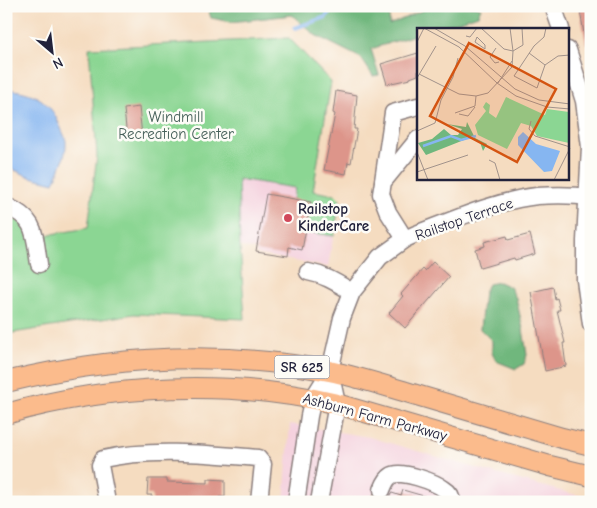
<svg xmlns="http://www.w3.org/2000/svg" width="597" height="508" font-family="'Comic Neue',sans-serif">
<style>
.built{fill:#f4cfdd}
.green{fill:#8bd693;stroke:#567c67}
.forest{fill:#70b77d;stroke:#496c5c}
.water{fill:#86b6f1;stroke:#546c96}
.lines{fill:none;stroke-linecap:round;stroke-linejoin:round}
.stream{stroke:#86b6f1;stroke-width:4}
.building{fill:#dd958a}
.minor-tunnel{stroke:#cbb7a5;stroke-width:16;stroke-dasharray:16 8;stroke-linecap:butt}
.minor-casing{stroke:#8c7f7e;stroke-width:19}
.major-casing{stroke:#8c7f7e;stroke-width:22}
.minor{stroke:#fff;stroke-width:16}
.major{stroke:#fbbb8c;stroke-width:20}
.poi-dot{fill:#d1495b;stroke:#fdfcf7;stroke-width:2}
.labels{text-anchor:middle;stroke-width:5;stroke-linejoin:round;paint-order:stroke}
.shield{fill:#fdfcf7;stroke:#646373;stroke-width:1}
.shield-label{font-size:14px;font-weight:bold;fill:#22223b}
.park-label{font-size:15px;fill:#47615a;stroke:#fdfcf7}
.poi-label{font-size:15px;font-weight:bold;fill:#22223b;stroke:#fdfcf7;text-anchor:start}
.street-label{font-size:15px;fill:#22223b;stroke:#fdfcf7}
.inset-river{fill:none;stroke:#86b6f1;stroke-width:2.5}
.inset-road{fill:none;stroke:#a1928b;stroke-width:1}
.view{fill:#d45411;fill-opacity:0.15;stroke:#d45411;stroke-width:2.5}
.inset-edge{fill:none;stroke:#22223b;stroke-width:2.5}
</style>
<rect width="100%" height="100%" fill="#fdfcf7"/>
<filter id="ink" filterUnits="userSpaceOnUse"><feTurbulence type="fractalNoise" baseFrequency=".02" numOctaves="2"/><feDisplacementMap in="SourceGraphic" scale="10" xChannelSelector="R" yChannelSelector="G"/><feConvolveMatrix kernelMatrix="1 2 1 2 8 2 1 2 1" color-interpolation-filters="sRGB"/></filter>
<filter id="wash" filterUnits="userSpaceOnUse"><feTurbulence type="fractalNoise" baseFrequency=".0096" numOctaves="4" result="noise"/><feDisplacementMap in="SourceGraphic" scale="20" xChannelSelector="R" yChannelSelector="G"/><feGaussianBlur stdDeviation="1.12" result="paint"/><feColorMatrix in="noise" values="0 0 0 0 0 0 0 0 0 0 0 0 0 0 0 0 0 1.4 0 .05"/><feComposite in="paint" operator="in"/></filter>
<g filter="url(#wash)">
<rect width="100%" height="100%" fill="#f5dcc0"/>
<g class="built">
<polygon points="238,179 336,195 340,199 328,267 256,254 256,250 240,246"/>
<polygon points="290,424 369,437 493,473 591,499 591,502 284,502"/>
</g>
<polygon class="green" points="289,38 331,82 313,191 336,195 340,199 334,236 305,232 293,199 295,188 238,179 240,246 245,319 134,314 6,334 6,213 25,226 29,238 88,228 97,155 89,48"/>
<g class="forest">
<path d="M207 6H390L389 25 432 6H476L481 8 478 15C457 22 441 29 418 29V34L371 49 379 75 373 76 361 58 315 35 292 15 231 22 211 18Z"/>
<polygon points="499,282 510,287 516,298 523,329 527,355 524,364 516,369 496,361 492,353 492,341 480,329 484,292 488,284"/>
</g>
<path class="water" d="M6 89C34 92 49 99 60 126 62 131 65 136 66 141 67 155 59 170 54 183L30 177 6 166Z"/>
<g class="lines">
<polyline class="stream" points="295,28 326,17 333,6"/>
</g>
<g id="blocks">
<g class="building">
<polygon points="579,6 591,6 591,43 586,44"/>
<polygon points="418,53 418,75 410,78 410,79 387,84 381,64"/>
<polygon points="336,91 357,95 354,129 357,129 351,163 348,162 346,174 324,170 335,114 333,113"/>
<polygon points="139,107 142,136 127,138 124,109"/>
<polygon points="266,194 311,202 302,250 289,247 288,256 256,251"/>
<polygon points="530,234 535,254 515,260 514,258 480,268 475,249 485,246 484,242 507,236 508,240"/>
<polygon points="433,262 449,277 405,328 389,313 403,296 401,294 416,277 423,269 425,271"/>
<polygon points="553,287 555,299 557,298 560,310 557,310 565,343 563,343 566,366 545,371 531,292"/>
<polygon points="148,479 167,479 167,482 208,483 208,479 225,480 225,497 219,497 219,502 152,502 152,495 147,495"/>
<polygon points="403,490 434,499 434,502 372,502 374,496 379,499 384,500 389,497 392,493 401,496"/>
</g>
</g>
</g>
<g filter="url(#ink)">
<use href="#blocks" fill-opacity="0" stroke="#8c7f7e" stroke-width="1"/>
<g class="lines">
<polyline class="minor-tunnel" points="379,502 382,490"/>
<defs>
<g id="minor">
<polyline points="553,6 561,29"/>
<polyline points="568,50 584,101 590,147 585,241 585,280 591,324"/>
<polyline points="383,181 393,113 418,106"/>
<path d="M6 206C37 219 34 234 39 264"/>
<polyline points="405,239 388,212 381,194 383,182 418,139"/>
<path d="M308 272C325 275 337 283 352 292"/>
<path d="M382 490C384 485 386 479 391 476 400 469 435 482 444 489 449 492 452 496 452 502"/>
<path d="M107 502 100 465 103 459C150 448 210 454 258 458L263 464 259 502"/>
<path d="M296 502 309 416 313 398 330 371 342 318 352 292 380 257 405 239 416 234C455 219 495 201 537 196 555 195 573 195 591 197"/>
<polyline points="319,502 337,404 330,371"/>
</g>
<g id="major">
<path d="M6 382C113 356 221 350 329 371 358 377 386 386 413 394 463 409 513 424 562 438L591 445"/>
<path d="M6 414C110 384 232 379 337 404L550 466 591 476"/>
</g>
</defs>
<use href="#minor" class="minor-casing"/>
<use href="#major" class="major-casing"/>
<use href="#minor" class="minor"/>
<use href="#major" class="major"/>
</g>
</g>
<circle class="poi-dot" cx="288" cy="218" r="5"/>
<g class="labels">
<rect class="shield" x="274.5" y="355.5" width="55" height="23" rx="4"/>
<g class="shield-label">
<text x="302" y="372">SR 625</text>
</g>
<g class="park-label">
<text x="176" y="122">Windmill<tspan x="176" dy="17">Recreation Center</tspan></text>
</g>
<g class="poi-label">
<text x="298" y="214">Railstop<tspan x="298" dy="17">KinderCare</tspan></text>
</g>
<g class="street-label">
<text transform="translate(464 219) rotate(-19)" y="5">Railstop Terrace</text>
<text transform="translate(375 417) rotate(15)" y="5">Ashburn Farm Parkway</text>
</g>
</g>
<g transform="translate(417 28)">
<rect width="152" height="152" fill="#f5dcc0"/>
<path d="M89 69 128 87 130 81 152 84V115L120 108 114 98 104 95 90 121 61 107 58 97 69 83 66 79 69 74 73 77 72 85 79 90Z" fill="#8bd693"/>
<path d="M50 94 58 110 70 116 66 123 63 114 52 110 9 127 1 115 15 111 27 101 34 107H41L45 101 30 96 49 99Z" fill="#70b77d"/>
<path d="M106 104 119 116 143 123 135 143 127 144 101 117V109Z" fill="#86b6f1"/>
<path class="inset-river" d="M6 118 34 108 44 112 59 108"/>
<path class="inset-road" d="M7 0 42 19 80 55 99 68 130 79 153 81M17 0 48 18 98 61 122 72 153 76M93 0 96 23 106 17 105 0M129 0 127 9 117 18 97 48 120 60 128 37 141 28 153 27M49 8 53 9 60 0M60 9 68 17V21L58 14ZM0 14 7 0M79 20 73 29 78 35 82 34M112 25 128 37M2 46 42 66 59 68 71 65 95 39 96 23 87 21 64 0M0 50 19 18M81 55 95 33M38 85 58 78 59 68M42 86 51 88 58 79M114 93 112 101 118 108 153 119M0 103 18 95 24 72 36 49 41 30M0 124 11 152M72 132 78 135 83 152M0 144 51 127M137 152 153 120"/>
<path class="view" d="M52 15 139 61 100 134 13 88Z"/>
<rect width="152" height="152" class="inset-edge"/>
</g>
<rect width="597" height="508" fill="none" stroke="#fdfcf7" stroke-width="25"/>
<g transform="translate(52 52) rotate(152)" stroke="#fdfcf7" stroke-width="4" paint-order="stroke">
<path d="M0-4L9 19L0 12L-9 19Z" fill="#22223b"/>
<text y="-8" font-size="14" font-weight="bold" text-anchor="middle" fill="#22223b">N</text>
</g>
</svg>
